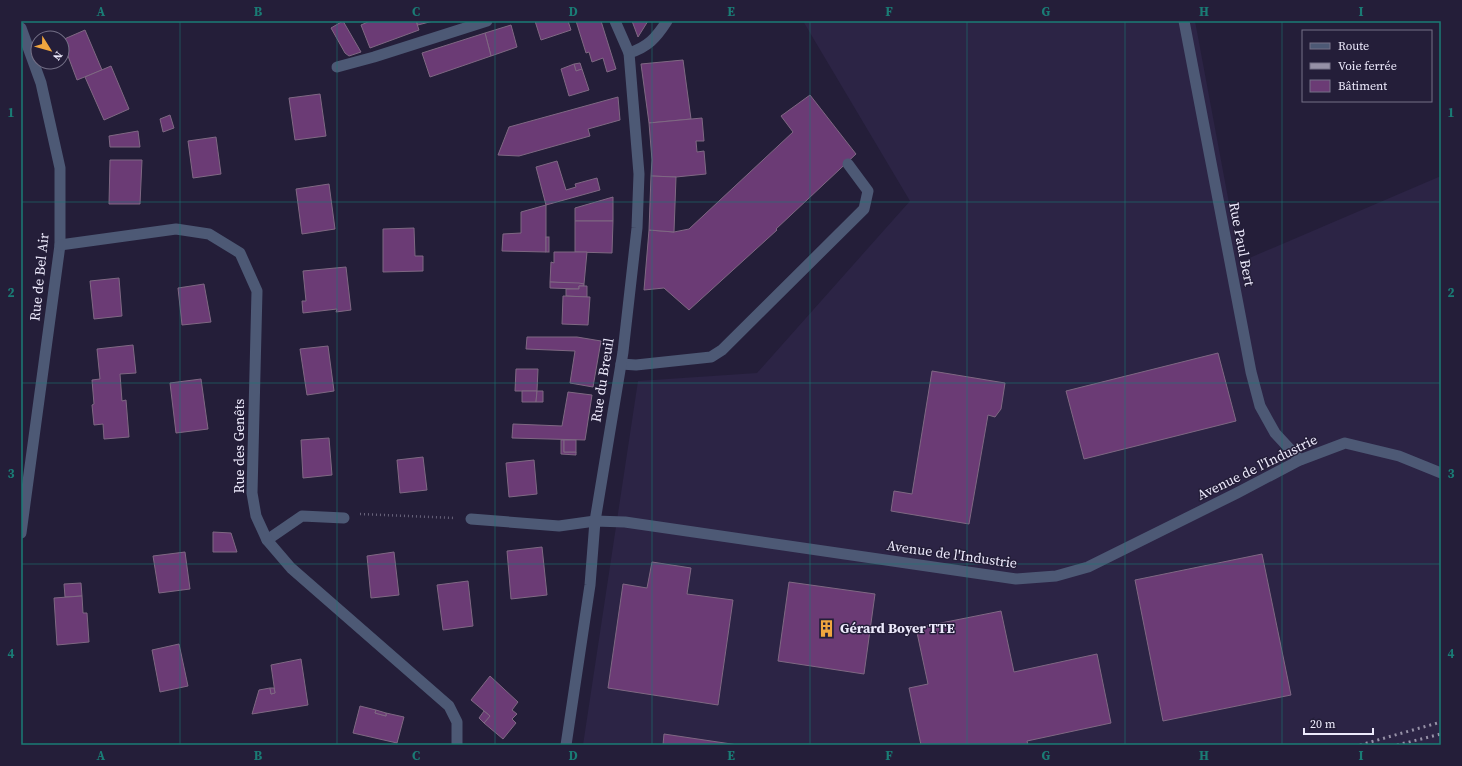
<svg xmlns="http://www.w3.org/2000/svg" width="1462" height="766" font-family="'Source Serif 4',serif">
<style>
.built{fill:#2c2445}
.building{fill:#6b3b75;stroke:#7f6883}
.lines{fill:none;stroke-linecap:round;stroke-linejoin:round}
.path{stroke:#67627a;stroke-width:2.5;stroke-dasharray:1 3;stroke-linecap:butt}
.service{stroke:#4d5975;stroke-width:11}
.minor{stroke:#4d5975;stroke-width:11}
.tertiary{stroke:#4d5975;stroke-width:11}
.rail{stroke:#9691a7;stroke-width:3;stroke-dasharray:2 4;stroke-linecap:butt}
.grid{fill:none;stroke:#1a7c75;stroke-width:1;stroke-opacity:0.55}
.labels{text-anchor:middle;stroke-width:3;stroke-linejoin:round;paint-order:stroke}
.street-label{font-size:14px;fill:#edeafc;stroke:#241e39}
.poi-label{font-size:14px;font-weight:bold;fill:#edeafc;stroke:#241e39;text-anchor:start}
.neatline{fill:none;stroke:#1a7c75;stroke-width:1.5}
.grid-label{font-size:13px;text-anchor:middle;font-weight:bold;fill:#1a7c75}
</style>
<rect width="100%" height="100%" fill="#241e39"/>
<polygon class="built" points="803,21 1195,21 1240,262 1441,176 1441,745 583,745 638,381 757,373 910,201"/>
<g class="building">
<polygon points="343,21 361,52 349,56 345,53 331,28"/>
<polygon points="370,21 416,21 419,30 370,48 361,25"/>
<polygon points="416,21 433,21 418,25"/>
<polygon points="535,21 568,21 571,30 541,40"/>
<polygon points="576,21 601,21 616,69 607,72 603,58 592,62 589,52 586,53"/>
<polygon points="632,21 648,21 638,37"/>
<polygon points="511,25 517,47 491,56 485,33"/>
<polygon points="85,30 102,70 77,80 62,40"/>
<polygon points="485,33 491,56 430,77 422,53"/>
<polygon points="683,60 691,119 649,123 641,64"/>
<polygon points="580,63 582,69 576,71 574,64"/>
<polygon points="574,64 576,71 582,69 589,90 569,96 561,69"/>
<polygon points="111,66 129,109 104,120 85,77"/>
<polygon points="320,94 326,136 295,140 289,98"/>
<polygon points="810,95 856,154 776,229 777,230 689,310 664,288 644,290 649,230 674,232 689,229 793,132 781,116"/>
<polygon points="618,97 620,120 588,129 590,136 519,156 498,155 509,127"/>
<polygon points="170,115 174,128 163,132 160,119"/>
<polygon points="702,118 704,141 696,141 697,152 704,151 706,174 676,177 651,176 652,160 649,123"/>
<polygon points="138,131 140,147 110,147 109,136"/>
<polygon points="216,137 221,174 193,178 188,141"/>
<polygon points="110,160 142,160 140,204 109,204"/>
<polygon points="557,161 566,190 576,187 575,184 597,178 600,190 546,205 536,167"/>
<polygon points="651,176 676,177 674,232 649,230"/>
<polygon points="329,184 335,229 302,234 296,189"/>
<polygon points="613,197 613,221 575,221 575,208"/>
<polygon points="546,205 546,252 502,251 503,234 521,233 521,212"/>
<polygon points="575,221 613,221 612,253 575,252"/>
<polygon points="414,228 415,256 423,256 423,271 383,272 383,229"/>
<rect x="546" y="237" width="3" height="15"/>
<polygon points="554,252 587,252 584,284 550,282 551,262 554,263"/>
<polygon points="346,267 351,310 336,312 337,309 303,313 302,301 306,301 303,271"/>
<polygon points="119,278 122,316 94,319 90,281"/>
<polygon points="550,282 579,283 584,284 584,286 579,286 579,289 550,288"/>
<polygon points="204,284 211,322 182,325 178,288"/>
<polygon points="579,286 587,286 587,297 566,296 566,289 579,289"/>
<polygon points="563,296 590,297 588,325 562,324"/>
<polygon points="527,337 577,337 601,341 593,387 570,383 575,351 526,349"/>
<polygon points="133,345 136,373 120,374 122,401 126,400 129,437 104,439 103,424 94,425 92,405 94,404 92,380 100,379 97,349"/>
<polygon points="328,346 334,391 307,395 300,349"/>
<polygon points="1218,353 1236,421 1084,459 1066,391"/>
<polygon points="516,369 538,369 537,391 515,391"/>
<polygon points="932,371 1005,383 1001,409 995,417 988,415 969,524 891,511 894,491 912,494"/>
<polygon points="201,379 208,429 176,433 170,383"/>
<polygon points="522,391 537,391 536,402 522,402"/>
<polygon points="537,391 543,391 543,402 536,402"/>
<polygon points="568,392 592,395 585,440 512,438 513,424 562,426"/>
<polygon points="329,438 332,475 303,478 301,440"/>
<polygon points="561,440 564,440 564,452 576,452 576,455 561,454"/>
<rect x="564" y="440" width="12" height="12"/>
<polygon points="423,457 427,490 400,493 397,460"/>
<polygon points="534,460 537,494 509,497 506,463"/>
<polygon points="213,532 231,533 237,552 213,552"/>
<polygon points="542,547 547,595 511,599 507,551"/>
<polygon points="185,552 190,589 159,593 153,556"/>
<polygon points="394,552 399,595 371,598 367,556"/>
<polygon points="1262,554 1291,695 1163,721 1135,580"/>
<polygon points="652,562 691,568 687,594 733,600 718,705 608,688 623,584 647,588"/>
<polygon points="468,581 473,626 443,630 437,585"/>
<polygon points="789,582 875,594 864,674 778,661"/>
<polygon points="81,583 82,596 65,597 64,584"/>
<polygon points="82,596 83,613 87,613 89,642 57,645 54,598"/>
<polygon points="1001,611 1014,672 1097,654 1111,723 1027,741 1028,745 921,745 909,688 928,684 916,628"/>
<polygon points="179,644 188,686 160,692 152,650"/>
<polygon points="301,659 308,705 252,714 259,690 270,688 271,694 275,693 271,665"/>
<polygon points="490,676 518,702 512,710 517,714 512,719 516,723 503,739 484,723 490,716 471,700"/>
<polygon points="270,688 274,688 275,693 271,694"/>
<polygon points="360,706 376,710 375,713 386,716 386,713 404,717 397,743 353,733"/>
<polygon points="376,710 386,713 386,716 375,713"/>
<polygon points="484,711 490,716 484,723 479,718"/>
<polygon points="664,734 738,745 663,745"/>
</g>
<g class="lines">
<polyline class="path" points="360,514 455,518"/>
<g class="service">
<polyline points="621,364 636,365 711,357 722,350 864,209 868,191 848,164"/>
<polyline points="267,540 302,516 344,518"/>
</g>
<g class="minor">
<polyline points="1184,21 1251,372 1260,406 1275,433 1300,460"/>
<polyline points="21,28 41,83 60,168 60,245 21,533"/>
<path d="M629 53C648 47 656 38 667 21"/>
<polyline points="337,67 374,57 487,21"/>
<polyline points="60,245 176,229 209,234 240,253 257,291 252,493 256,516 267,540 291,568 449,706 457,722 457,745"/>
<polyline points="471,519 559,526 595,521 625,522 1016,579 1056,576 1088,567 1237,493 1300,460 1345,443 1399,456 1441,473"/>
</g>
<polyline class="tertiary" points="566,745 590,585 595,521 623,352 637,228 639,174 629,53 615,21"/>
<g class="rail">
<polyline points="1360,745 1441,722"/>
<polyline points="1397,745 1441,734"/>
</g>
</g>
<path class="grid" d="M180 21V745M337 21V745M495 21V745M652 21V745M810 21V745M967 21V745M1125 21V745M1282 21V745M21 202H1441M21 383H1441M21 564H1441"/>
<defs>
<symbol id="building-bare" viewBox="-9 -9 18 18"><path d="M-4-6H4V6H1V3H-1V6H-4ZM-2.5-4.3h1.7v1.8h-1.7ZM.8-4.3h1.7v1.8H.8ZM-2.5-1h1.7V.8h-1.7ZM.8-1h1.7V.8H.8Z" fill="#f0a63f" stroke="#241e39" stroke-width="2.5" paint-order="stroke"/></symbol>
</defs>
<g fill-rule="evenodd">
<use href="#building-bare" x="814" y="616" width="25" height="25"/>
</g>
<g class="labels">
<g class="street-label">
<text transform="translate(1242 244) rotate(79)" y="5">Rue Paul Bert</text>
<text transform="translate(39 277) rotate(-84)" y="5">Rue de Bel Air</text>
<text transform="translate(602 380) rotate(-81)" y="5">Rue du Breuil</text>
<text transform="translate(239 446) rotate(-90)" y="5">Rue des Genêts</text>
<text transform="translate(1257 467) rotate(-26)" y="5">Avenue de l'Industrie</text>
<text transform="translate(952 554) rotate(8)" y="5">Avenue de l'Industrie</text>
</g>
<g class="poi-label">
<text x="840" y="633">Gérard Boyer TTE</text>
</g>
</g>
<rect width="1462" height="766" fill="none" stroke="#241e39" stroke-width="44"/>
<rect x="1302" y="30" width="130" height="72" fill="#241e39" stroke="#747087"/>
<rect x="1310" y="43" width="20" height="6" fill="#4d5975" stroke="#747087"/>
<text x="1338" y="50" font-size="12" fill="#edeafc">Route</text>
<rect x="1310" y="63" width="20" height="6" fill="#9691a7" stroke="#747087"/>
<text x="1338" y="70" font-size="12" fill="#edeafc">Voie ferrée</text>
<rect x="1310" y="80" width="20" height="12" fill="#6b3b75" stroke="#747087"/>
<text x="1338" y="90" font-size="12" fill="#edeafc">Bâtiment</text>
<g transform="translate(50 50) rotate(127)"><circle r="19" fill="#241e39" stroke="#747087"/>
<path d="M0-3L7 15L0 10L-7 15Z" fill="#f0a63f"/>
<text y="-6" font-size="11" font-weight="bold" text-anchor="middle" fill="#edeafc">N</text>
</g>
<path d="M1304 728v6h69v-6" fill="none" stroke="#edeafc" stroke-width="2"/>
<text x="1310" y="728" font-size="12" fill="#edeafc" stroke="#241e39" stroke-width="3" paint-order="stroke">20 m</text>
<rect x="22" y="22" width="1418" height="722" class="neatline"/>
<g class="grid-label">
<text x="101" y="16">A</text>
<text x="258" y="16">B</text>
<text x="416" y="16">C</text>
<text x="573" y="16">D</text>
<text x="731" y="16">E</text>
<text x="889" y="16">F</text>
<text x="1046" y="16">G</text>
<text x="1204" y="16">H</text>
<text x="1361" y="16">I</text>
<text x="11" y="117">1</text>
<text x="1451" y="117">1</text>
<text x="11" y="297">2</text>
<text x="1451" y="297">2</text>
<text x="11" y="478">3</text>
<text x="1451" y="478">3</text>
<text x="11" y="658">4</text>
<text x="1451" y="658">4</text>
<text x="101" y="760">A</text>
<text x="258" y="760">B</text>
<text x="416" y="760">C</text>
<text x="573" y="760">D</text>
<text x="731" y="760">E</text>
<text x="889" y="760">F</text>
<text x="1046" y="760">G</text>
<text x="1204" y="760">H</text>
<text x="1361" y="760">I</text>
</g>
</svg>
